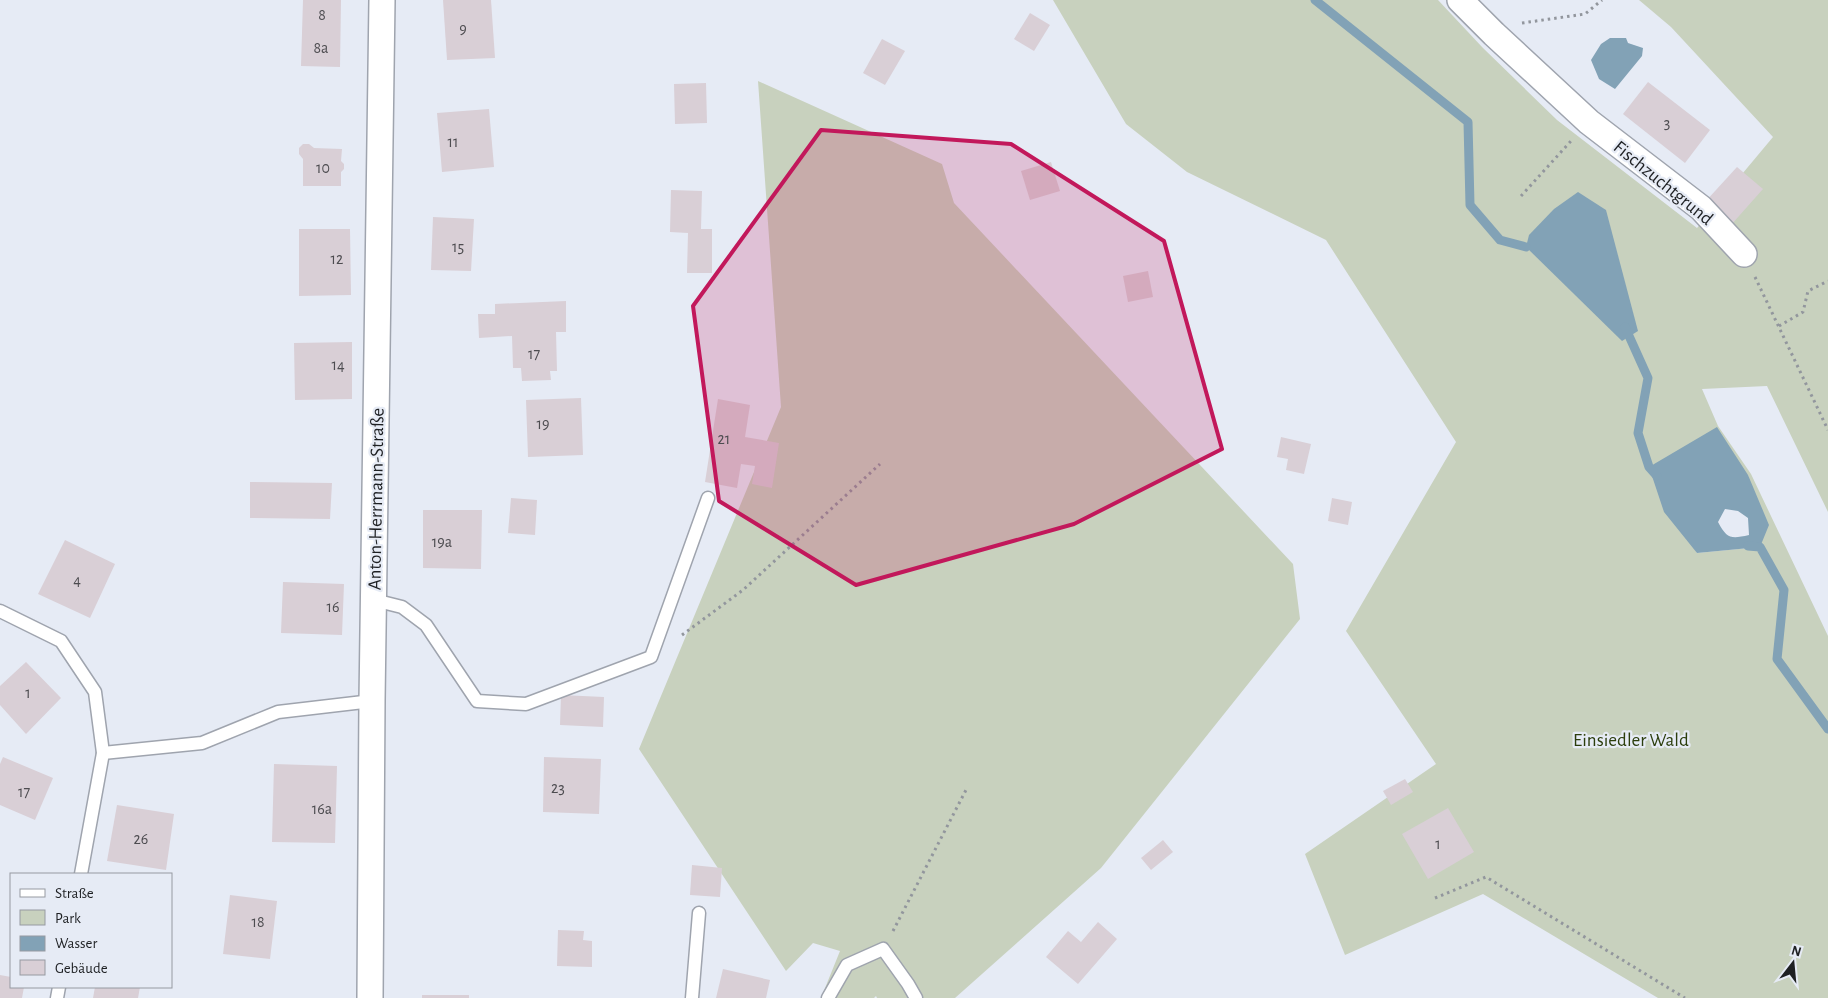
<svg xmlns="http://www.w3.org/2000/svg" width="1828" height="998" font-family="'Alegreya Sans',sans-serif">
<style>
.green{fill:#c8d1be;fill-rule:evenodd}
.water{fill:#82a2b6;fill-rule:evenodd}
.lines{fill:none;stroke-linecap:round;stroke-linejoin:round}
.stream{stroke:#82a2b6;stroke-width:9}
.building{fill:#d9cfd6}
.lane-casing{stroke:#9fa4ae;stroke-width:15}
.street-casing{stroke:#9fa4ae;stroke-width:28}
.path{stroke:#92969d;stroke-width:3;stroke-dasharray:2.5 4;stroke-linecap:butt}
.lane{stroke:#fff;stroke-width:12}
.street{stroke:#fff;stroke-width:25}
.marked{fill:#c2185b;fill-opacity:0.2;stroke:#c2185b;stroke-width:4;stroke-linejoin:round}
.labels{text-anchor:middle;stroke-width:4.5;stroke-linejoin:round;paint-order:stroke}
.number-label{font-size:16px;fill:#4d4c50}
.street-label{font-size:19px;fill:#1e2023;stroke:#e6ebf5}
.park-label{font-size:19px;fill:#2c3e0d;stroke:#e6ebf5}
</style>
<rect width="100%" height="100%" fill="#e6ebf5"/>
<g class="green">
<path d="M1053 0H1438L1483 48 1557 120 1697 228 1773 137 1671 27 1639 0H1828V512L1767 386 1702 389 1718 426 1751 474 1828 636V998H1658L1483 894 1345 955 1305 854 1436 764 1346 631 1456 442 1326 240 1187 172 1126 124ZM1649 467 1748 475 1759 547 1697 553Z"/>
<polygon points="758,81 942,164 954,203 1293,564 1300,619 1101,868 955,998 877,998 876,996 874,998 821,998 840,951 813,943 786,971 639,749 781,407"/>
</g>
<g class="water">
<polygon points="1610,38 1626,38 1628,43 1643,48 1642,56 1615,89 1599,79 1591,60 1601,44"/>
<polygon points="1578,192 1606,210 1638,331 1622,341 1526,247 1529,235 1554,209"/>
<path d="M1717 427 1748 475 1769 525 1760 547 1697 553 1664 512 1649 467ZM1725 509 1738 511 1748 518 1749 535C1731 539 1727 539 1718 522Z"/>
</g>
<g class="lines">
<g class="stream">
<polyline points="1315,0 1468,122 1470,205 1500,240 1526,247"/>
<polyline points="1625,327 1648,378 1638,433 1649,467 1657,476"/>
<polyline points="1748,546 1760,547 1784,590 1777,659 1828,729"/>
</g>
</g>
<g class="building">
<polygon points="303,0 341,0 340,67 301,66"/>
<polygon points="443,0 491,0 495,58 447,60"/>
<polygon points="1030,13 1050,25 1034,51 1014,39"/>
<polygon points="882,39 905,51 885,85 863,73"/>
<polygon points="1648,82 1710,130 1685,163 1623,114"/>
<polygon points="706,83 707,123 675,124 674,84"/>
<polygon points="489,109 494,167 442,172 437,113"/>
<polygon points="303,144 309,144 314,148 342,149 341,161 344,164 344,169 341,172 341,186 303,186 303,159 299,154 299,148"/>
<polygon points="1051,162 1060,191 1030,200 1021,171"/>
<polygon points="1737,167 1763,189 1731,225 1705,202"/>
<polygon points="671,190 702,191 701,229 712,229 712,273 687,273 688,233 670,232"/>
<polygon points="433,217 474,219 471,271 431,270"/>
<polygon points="299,229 350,229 351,295 299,296"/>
<polygon points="1148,271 1153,297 1128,302 1123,276"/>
<polygon points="566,301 566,332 556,332 557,371 550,371 551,380 522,381 521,368 513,368 512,336 479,338 478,314 495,314 495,304"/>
<polygon points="352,342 352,399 295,400 294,343"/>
<polygon points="581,398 583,455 528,457 526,400"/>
<polygon points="718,399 750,405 745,437 779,443 772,488 752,484 755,466 741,464 737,488 705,482"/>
<polygon points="1281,437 1311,444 1304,474 1286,470 1288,459 1277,457"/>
<polygon points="250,482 332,483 330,519 250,518"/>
<polygon points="511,498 537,500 535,535 508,533"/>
<polygon points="1332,498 1352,502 1348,525 1328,521"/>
<polygon points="423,510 482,510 481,569 423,568"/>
<polygon points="65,540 115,564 90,618 38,594"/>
<polygon points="283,582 344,584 342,635 281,633"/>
<polygon points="26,662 61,698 26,734 0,705 0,686"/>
<polygon points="561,695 604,697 603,727 560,725"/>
<polygon points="3,757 53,778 35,820 0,805 0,764"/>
<polygon points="544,757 601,759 599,814 543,812"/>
<polygon points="274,764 337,766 335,843 272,842"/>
<polygon points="1405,779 1413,792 1391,805 1383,791"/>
<polygon points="117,805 174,814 166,870 107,861"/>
<polygon points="1448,808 1474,852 1428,879 1402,834"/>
<polygon points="1163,840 1173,852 1151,870 1141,858"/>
<polygon points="692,865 722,868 720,897 690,895"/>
<polygon points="230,895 277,901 270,959 223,954"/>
<polygon points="1098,922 1117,939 1078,984 1046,957 1068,931 1081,942"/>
<polygon points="558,930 584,931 583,940 592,941 592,967 557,966"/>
<polygon points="723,969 770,980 766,998 716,998"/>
<polygon points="0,975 11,977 11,987 24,987 22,998 0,998"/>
<polygon points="95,987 140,987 138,998 93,998"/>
<rect x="422" y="995" width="47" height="3"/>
</g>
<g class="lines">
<defs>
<g id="lane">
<polyline points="374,600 402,607 426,625 477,701 526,704 651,657 708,498"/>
<polyline points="0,611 61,641 95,692 103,753 81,874"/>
<polyline points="103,753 202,743 278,712 372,701"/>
<polyline points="57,998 59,987"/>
<polyline points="692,998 699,913"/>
<polyline points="828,998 847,965 883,949 908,984 916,998"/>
</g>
<g id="street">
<polyline points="1460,0 1494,34 1589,122 1701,208 1744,254"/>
<polyline points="370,998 372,701 382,0"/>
</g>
</defs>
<use href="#lane" class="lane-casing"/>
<use href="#street" class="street-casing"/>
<g class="path">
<polyline points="1522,23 1585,14 1602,0"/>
<polyline points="1521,196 1571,141"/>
<polyline points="1755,277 1828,430"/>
<polyline points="1779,326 1803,312 1808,291 1828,281"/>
<polyline points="682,635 743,590 880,464"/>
<polyline points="1435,898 1486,877 1685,998"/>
<polyline points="893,931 967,788"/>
</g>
<use href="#lane" class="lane"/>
<use href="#street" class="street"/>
</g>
<path class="marked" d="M821 130 1011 144 1164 241 1222 449 1074 524 856 585 719 501 693 306Z"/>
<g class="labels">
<g class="number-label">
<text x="322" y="20">8</text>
<text x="463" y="34">9</text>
<text x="321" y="53">8a</text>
<text x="1667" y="128">3</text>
<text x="453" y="147">11</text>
<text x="323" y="173">10</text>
<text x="458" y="252">15</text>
<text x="337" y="264">12</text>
<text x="534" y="359">17</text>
<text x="338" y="370">14</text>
<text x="543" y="429">19</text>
<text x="724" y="444">21</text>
<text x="442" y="547">19a</text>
<text x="77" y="585">4</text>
<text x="333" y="612">16</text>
<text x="28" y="698">1</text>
<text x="558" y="793">23</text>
<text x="24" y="797">17</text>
<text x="322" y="814">16a</text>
<text x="141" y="844">26</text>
<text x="1438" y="849">1</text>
<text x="258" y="927">18</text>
</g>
<g class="street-label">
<text transform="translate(1664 182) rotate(39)" y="7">Fischzuchtgrund</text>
<text transform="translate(375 499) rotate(-89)" y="7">Anton-Herrmann-Straße</text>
</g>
<g class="park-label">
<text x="1631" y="746">Einsiedler Wald</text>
</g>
</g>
<rect x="10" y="873" width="162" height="115" fill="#e6ebf5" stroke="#969aa1"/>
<rect x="20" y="889" width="25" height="8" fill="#ffffff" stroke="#969aa1"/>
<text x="55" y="898" font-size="15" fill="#1e2023">Straße</text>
<rect x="20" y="910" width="25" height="15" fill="#c8d1be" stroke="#969aa1"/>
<text x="55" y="923" font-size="15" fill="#1e2023">Park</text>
<rect x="20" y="936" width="25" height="15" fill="#82a2b6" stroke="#969aa1"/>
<text x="55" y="948" font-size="15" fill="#1e2023">Wasser</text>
<rect x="20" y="960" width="25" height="15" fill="#d9cfd6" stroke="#969aa1"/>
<text x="55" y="973" font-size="15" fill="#1e2023">Gebäude</text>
<g transform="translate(1793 963) rotate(16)" stroke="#e6ebf5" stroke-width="4" paint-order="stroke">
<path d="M0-4L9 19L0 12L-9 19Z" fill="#1e2023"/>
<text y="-8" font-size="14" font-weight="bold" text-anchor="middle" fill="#1e2023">N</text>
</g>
</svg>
